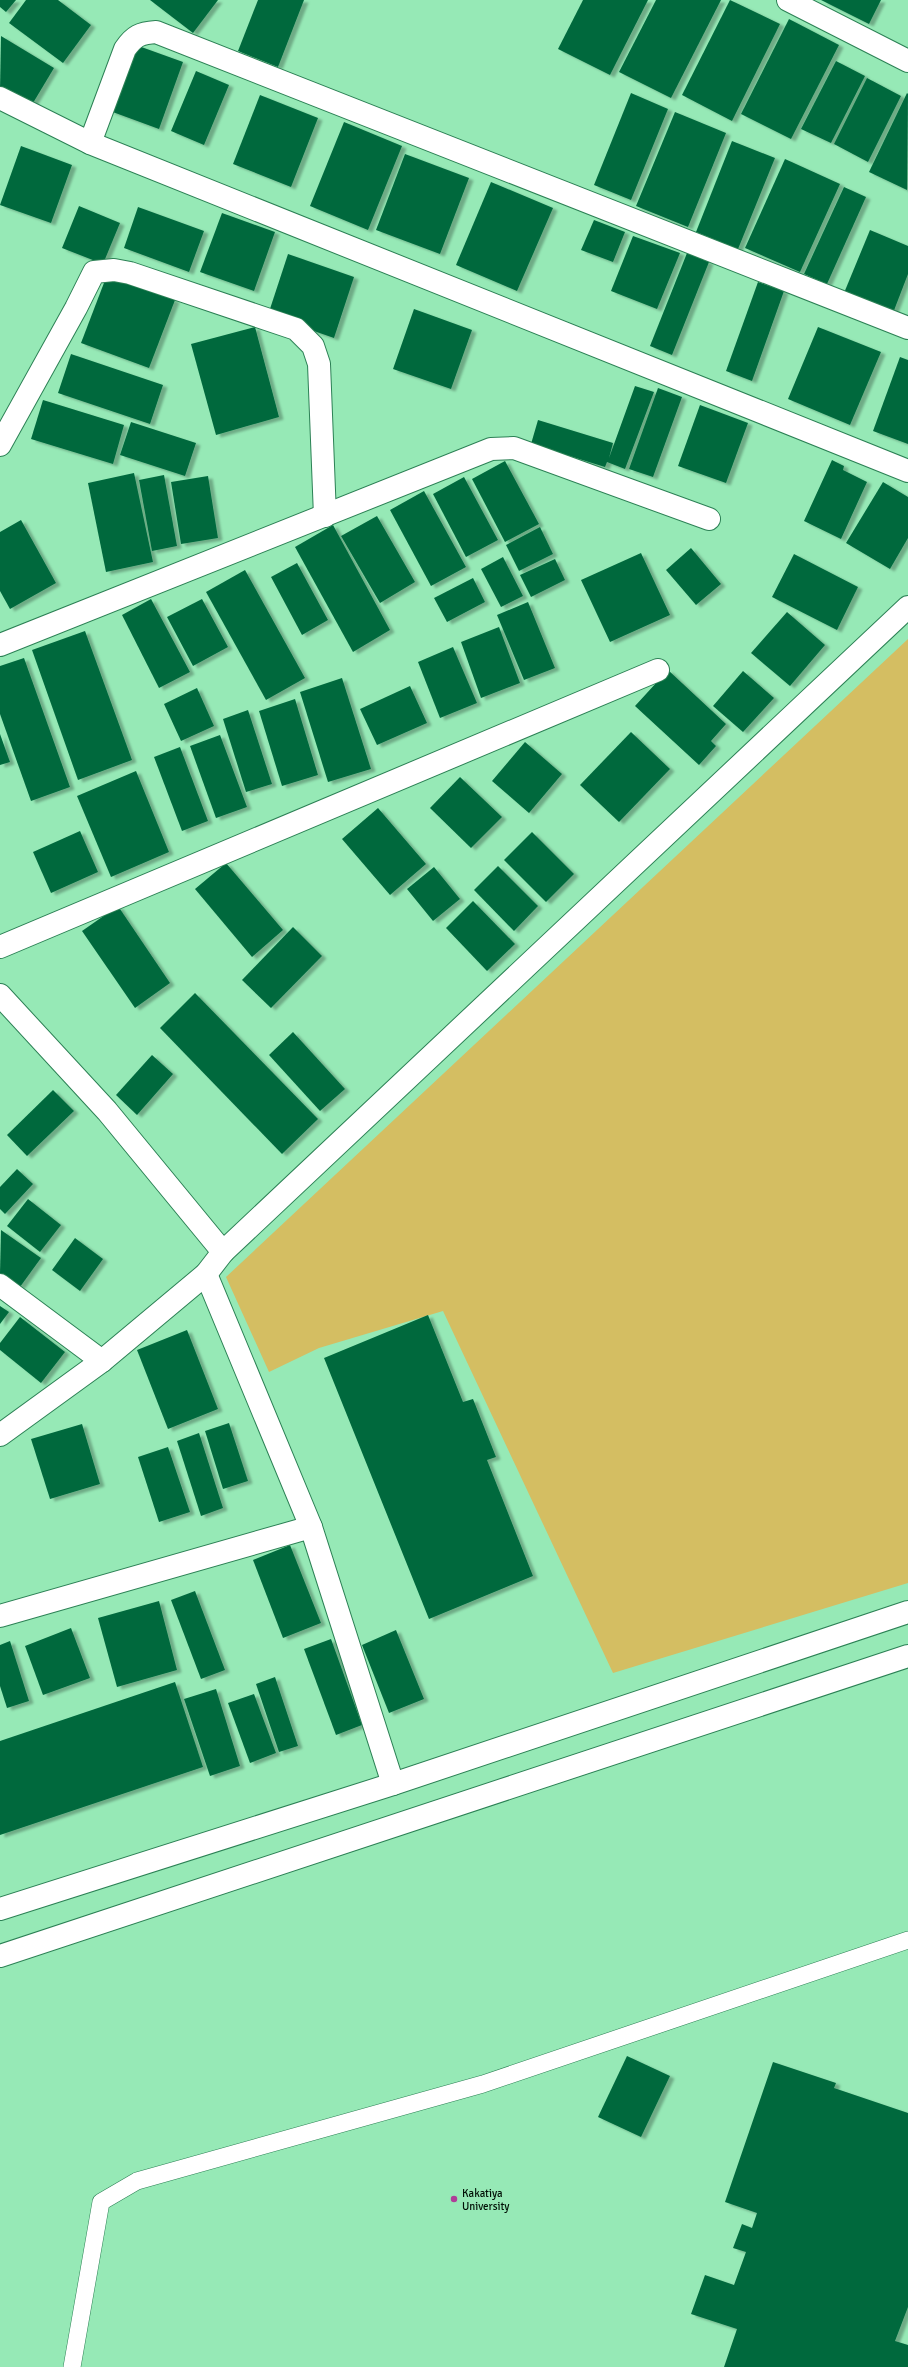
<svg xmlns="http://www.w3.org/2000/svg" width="908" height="2367" font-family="Signika,sans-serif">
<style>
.green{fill:#d4be62}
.building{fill:#06693e;filter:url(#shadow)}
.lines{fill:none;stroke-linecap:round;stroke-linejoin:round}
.lane-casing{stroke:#2c8155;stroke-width:18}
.street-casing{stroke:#2c8155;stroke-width:24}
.highway-casing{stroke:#2c8155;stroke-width:24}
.lane{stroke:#fff;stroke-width:17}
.street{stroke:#fff;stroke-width:22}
.highway{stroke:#fff;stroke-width:22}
.poi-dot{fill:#af3d98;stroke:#96e9b6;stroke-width:1.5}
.labels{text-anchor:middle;stroke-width:4;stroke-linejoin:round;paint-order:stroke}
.poi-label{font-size:11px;fill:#001005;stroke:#96e9b6;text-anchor:start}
</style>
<defs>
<filter id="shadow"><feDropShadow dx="4.5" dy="2.5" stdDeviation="1" flood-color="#0004"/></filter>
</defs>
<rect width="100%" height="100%" fill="#96e9b6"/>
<polygon class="green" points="908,639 908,1583 613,1673 443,1311 319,1348 269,1372 226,1277"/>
<g class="building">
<polygon points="0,0 16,0 6,12 0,7"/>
<polygon points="26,0 58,0 91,25 63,63 9,23"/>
<polygon points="150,0 218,0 193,33"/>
<polygon points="258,0 304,0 278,67 238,51"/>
<polygon points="583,0 648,0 610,75 558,49"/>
<polygon points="656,0 721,0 671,98 619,72"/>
<polygon points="730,0 780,24 732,121 682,95"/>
<polygon points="821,0 881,0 869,24"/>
<polygon points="789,19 839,45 791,139 741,114"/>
<polygon points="1,36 54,68 30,108 0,90"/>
<polygon points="133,44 183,62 159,129 110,111"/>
<polygon points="836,61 865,76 831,143 801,129"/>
<polygon points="196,71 229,85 204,145 171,131"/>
<polygon points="867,78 901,96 868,162 834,144"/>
<polygon points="631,93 668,109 631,200 594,185"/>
<polygon points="907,93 908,94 907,190 869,172"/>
<polygon points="260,95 318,118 291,187 233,164"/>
<polygon points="675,112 726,133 688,227 636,206"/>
<polygon points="344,122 402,146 368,230 310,206"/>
<polygon points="732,141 775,158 738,249 696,232"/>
<polygon points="21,146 72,165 51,223 0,205"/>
<polygon points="405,154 469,178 440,254 376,230"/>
<polygon points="785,159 840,184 800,272 745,248"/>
<polygon points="491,182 553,208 517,291 456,265"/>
<polygon points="844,187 866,197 827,284 804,274"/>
<polygon points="79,206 120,223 103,264 62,248"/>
<polygon points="138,207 204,231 189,272 124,248"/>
<polygon points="222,213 275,232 254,291 200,272"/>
<polygon points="594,220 625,232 613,262 581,250"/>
<polygon points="870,230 908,246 908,274 893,313 844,293"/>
<polygon points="633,236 680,253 657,309 611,291"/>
<polygon points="687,253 709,262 672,355 650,346"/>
<polygon points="288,254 354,277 334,338 268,315"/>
<polygon points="107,275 175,300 149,368 81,343"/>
<polygon points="758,282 784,291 752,381 726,371"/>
<polygon points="414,309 472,330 451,389 393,369"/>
<polygon points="255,327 279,417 216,435 191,344"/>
<polygon points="818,327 881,352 850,425 788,399"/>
<polygon points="71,354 163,385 150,424 58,393"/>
<polygon points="900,357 908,360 908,444 873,431"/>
<polygon points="635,386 654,392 625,469 607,462 605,467 531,444 538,420 613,443 609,458"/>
<polygon points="658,388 682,397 653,477 629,469"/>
<polygon points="43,400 124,425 113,464 31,439"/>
<polygon points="700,405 748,423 726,483 678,466"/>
<polygon points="131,422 196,443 185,476 120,455"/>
<polygon points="832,460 844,466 843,470 867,482 841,539 804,521"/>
<polygon points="505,461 539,524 505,542 472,479"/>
<polygon points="134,473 153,562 106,572 88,483"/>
<polygon points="164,475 177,546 152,551 139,480"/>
<polygon points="208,476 218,538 181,544 171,482"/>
<polygon points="464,477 498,540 466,557 433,494"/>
<polygon points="883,482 908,497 908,538 890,569 846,543"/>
<polygon points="424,491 466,567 431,586 390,510"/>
<polygon points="377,516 415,582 380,603 341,536"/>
<polygon points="21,520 56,583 10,609 0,591 0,532"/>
<polygon points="333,525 390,630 353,652 295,547"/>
<polygon points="540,527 553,554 519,571 506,545"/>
<polygon points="691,548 721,584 696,605 666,570"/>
<polygon points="641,553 670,615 610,642 581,580"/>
<polygon points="794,554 858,587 837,630 772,597"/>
<polygon points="503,557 523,596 501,607 481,569"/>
<polygon points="555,559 565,580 531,597 520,575"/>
<polygon points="297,563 328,620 302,635 271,577"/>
<polygon points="245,570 305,678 266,700 206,592"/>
<polygon points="473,578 485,602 447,622 434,598"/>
<polygon points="151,599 190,672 159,688 122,615"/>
<polygon points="202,599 228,647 193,666 167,617"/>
<polygon points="528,602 555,668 524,680 497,615"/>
<polygon points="787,612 825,645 790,686 751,653"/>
<polygon points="499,627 520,683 481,698 461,642"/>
<polygon points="85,631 132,760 78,780 32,650"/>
<polygon points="453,647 477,703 440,718 418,662"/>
<polygon points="24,658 70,787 31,801 0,714 0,666"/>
<polygon points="668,670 726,724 711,741 716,746 699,765 635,706"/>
<polygon points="743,671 774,698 743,732 713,706"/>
<polygon points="342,678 371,769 328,782 300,692"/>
<polygon points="410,686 427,723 377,745 360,709"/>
<polygon points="197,688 214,726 181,741 164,704"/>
<polygon points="295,699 318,775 282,786 259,711"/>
<polygon points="248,710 272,784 246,792 223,719"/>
<polygon points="631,732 670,769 619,822 580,785"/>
<polygon points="0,734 10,762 0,765"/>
<polygon points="220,735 247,807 216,818 190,746"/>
<polygon points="525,742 562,774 529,813 492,781"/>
<polygon points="180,747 208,821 182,831 154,757"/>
<polygon points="136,771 169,852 111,877 77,796"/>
<polygon points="460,777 502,817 471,848 430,808"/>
<polygon points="378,808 426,864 390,895 342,839"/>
<polygon points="80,831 98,872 51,893 33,852"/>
<polygon points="532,832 574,874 546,902 504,860"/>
<polygon points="226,863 283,930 252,957 195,889"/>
<polygon points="498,866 538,906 514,931 474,890"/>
<polygon points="434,867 460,899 433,921 407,889"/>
<polygon points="473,901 515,944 487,971 446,928"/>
<polygon points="118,906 170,983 135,1008 82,931"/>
<polygon points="293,927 322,956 271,1008 242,980"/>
<polygon points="195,993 318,1119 282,1154 160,1028"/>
<polygon points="293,1032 345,1089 320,1111 269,1055"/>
<polygon points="152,1055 173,1074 137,1115 116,1095"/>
<polygon points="53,1090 74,1111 27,1156 7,1135"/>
<polygon points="17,1169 33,1184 5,1214 0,1209 0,1187"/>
<polygon points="28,1199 61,1225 40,1252 7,1226"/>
<polygon points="1,1230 41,1258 20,1287 0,1273"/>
<polygon points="75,1238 103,1259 80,1291 52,1270"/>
<polygon points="0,1306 9,1312 0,1324"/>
<polygon points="428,1315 463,1402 473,1399 496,1457 487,1460 533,1576 429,1619 324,1358"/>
<polygon points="20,1317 65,1352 41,1383 0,1350 0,1343"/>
<polygon points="187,1330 218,1409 168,1429 137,1350"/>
<polygon points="229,1423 248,1481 223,1489 205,1431"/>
<polygon points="82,1424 100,1484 50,1499 31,1439"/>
<polygon points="199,1433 223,1508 201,1516 177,1441"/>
<polygon points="168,1447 190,1512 159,1522 138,1457"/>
<polygon points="290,1545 321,1623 283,1638 253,1560"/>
<polygon points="195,1591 225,1670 201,1679 171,1600"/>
<polygon points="159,1601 177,1670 117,1687 98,1618"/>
<polygon points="71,1628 90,1678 43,1695 25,1646"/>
<polygon points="396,1630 424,1699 389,1713 362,1645"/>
<polygon points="331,1639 362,1725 336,1735 304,1649"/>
<polygon points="10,1641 29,1701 7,1708 0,1686 0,1645"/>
<polygon points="275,1677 298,1746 279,1752 256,1684"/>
<polygon points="175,1682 203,1767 0,1835 0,1741"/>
<polygon points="216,1689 240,1766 210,1776 184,1699"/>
<polygon points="254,1694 276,1753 250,1763 228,1703"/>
<polygon points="627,2056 670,2076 641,2137 598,2117"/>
<polygon points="773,2062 836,2083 834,2088 908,2113 908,2307 895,2341 908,2345 908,2367 724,2367 737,2329 691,2314 705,2275 734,2285 746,2252 733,2248 742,2224 752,2228 757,2213 725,2202"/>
</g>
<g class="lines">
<defs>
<polyline id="lane" points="72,2367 101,2202 137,2181 483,2084 908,1940"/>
<g id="street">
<polyline points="788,0 908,61"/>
<polyline points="0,98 90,143 908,471"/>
<path d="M90 143 125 49C134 36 140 33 156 32L908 328"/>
<polyline points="0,445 76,308 94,272 114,270 130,273 296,329 313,346 319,364 325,516"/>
<polyline points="0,645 491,449 514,448 709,519"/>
<polyline points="0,947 658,670"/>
<polyline points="0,995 107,1111 223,1252"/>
<polyline points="206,1274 311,1527 393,1784"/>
<polyline points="0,1285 102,1361"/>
<polyline points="0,1435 102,1361 206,1274 223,1252 908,607"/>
<polyline points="0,1616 311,1527"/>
</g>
<g id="highway">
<polyline points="0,1909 393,1784 908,1612"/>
<polyline points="0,1956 908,1656"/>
</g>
</defs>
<use href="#lane" class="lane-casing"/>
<use href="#street" class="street-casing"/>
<use href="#highway" class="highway-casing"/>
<use href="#lane" class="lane"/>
<use href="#street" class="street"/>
<use href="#highway" class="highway"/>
</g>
<circle class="poi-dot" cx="454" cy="2199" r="4"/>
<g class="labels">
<g class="poi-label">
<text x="462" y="2197">Kakatiya<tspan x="462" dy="13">University</tspan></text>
</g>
</g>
</svg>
